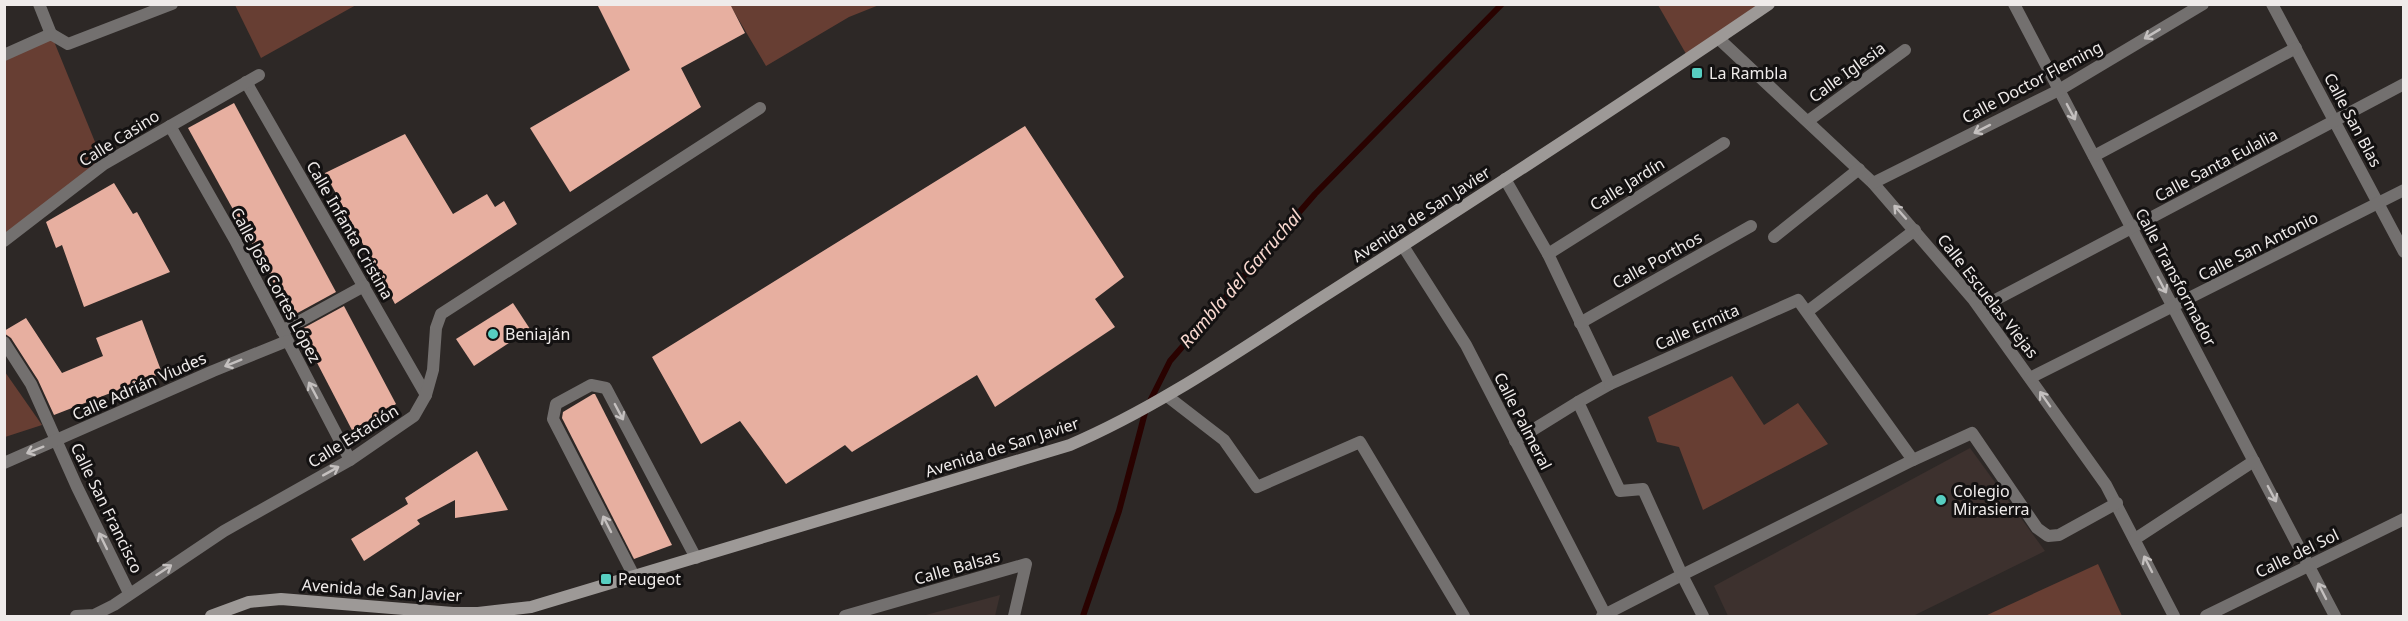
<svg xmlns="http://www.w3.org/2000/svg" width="2408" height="621" font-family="'Noto Sans',sans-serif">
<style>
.built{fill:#3d312e}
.green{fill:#673e33}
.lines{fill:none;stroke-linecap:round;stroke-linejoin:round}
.stream{stroke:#290200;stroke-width:6}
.building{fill:#e7afa0}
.pedestrian{stroke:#73706f;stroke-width:12}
.minor{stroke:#73706f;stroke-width:12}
.secondary{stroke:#9d9997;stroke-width:12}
.oneway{stroke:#c4c0bf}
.poi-dot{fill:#57cec1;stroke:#131111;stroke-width:2}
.labels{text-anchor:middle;stroke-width:6;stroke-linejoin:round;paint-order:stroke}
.street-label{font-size:16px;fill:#efebea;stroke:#131111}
.poi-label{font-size:16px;fill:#efebea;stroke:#131111;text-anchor:start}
.water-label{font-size:18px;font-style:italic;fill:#fad9d0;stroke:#131111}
</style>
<rect width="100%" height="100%" fill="#2d2826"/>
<g class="built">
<polygon points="1970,448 2045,551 1913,616 1728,616 1714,586"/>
<polygon points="1000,595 995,616 922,616"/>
</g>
<g class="green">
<polygon points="235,5 356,5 261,58"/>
<polygon points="730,5 879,5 849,17 766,66"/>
<polygon points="1658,5 1769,5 1689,59"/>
<polygon points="51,34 104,164 5,241 5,55"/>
<polygon points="5,372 42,425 5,437 4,437"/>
<polygon points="1732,376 1764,425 1798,403 1828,444 1703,510 1679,447 1657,442 1648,417"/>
<polygon points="2098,564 2122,616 1985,616"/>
</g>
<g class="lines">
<polyline class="stream" points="1083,616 1119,511 1146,409 1170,361 1315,194 1502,4"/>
</g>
<g class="building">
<polygon points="597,4 730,4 745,33 681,68 701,107 570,192 530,128 630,70"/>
<polygon points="234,103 336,292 292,316 188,128"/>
<polygon points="1025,126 1124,277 1095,299 1115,327 995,407 977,375 852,452 845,445 786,484 740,421 701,444 652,357"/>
<polygon points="405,134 453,214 487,194 495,207 504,201 517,224 395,304 325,173"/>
<polygon points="114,183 133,214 137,212 170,272 84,307 62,245 56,248 46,222"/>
<polygon points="513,303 530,329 474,366 456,339"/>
<polygon points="344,306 396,404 353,432 300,330"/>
<polygon points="26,318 62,373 103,356 96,338 142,320 162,373 54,415 38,380 11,338 4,333 4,331"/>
<polygon points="593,394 595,394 672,545 634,559 562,418 563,412"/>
<polygon points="477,451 508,510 455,518 455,500 417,520 420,524 364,561 351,539 408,504 405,498"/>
</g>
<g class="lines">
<g class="pedestrian">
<polyline points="246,82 426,395"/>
<polyline points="282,331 364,286"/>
</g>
<g class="minor">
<polyline points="39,4 51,34"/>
<polyline points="2014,4 2335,616"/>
<polyline points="2272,4 2404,252"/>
<polyline points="1719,39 1873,183 1973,299 2106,485 2174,616"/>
<polyline points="4,55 51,34 68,44 172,4"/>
<polyline points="1808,121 1905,50"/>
<polyline points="170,126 235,240 350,460"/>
<polyline points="2094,156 2296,48"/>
<polyline points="1505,179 1548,254 1610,384 1578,402 1620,491 1643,489 1682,575 1602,616"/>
<polyline points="1873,183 2059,90 2203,4"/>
<polyline points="1774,237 1859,169"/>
<polyline points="4,241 104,164 259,75"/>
<polyline points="1403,246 1466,345 1606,616"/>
<polyline points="1548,254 1724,143"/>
<polyline points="1980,308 2404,84"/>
<polyline points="1808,311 1915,230"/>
<polyline points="1580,323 1751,226"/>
<polyline points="4,342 31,384 77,487 129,593"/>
<polyline points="2030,378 2404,190"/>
<polyline points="1610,384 1798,300 1913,460 1972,433 2037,528 2048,536 2059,535 2117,503"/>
<polyline points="1167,396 1224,440 1257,487 1360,442 1464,616"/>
<polyline points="1515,441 1578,402"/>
<polyline points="4,463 213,371 287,341"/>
<polyline points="2135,539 2254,461"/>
<polyline points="634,576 553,419 556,404 591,385 606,388 696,558"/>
<polyline points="76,616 94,615 114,605 224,531 350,460 414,416 426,395 433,370 436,328 441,314 760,108"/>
<polyline points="845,616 1026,564 1014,616"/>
<polyline points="1703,616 1682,575 1913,460"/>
<polyline points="2206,616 2404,519"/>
</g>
<path class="secondary" d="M211 616 249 602 281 599 453 613H478L531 607 1070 445C1163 405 1247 345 1332 291 1479 197 1625 102 1769 4"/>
</g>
<defs><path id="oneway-shaft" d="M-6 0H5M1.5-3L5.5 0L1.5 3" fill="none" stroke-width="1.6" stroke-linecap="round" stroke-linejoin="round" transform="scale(1.5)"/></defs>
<g class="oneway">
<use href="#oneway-shaft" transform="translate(2152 34) rotate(149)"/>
<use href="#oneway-shaft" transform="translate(2071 112) rotate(62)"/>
<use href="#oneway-shaft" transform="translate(1982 129) rotate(153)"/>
<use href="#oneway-shaft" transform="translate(1900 212) rotate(-132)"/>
<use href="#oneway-shaft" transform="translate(2162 285) rotate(62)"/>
<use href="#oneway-shaft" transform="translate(233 363) rotate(158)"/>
<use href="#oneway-shaft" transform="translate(313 390) rotate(-118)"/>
<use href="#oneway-shaft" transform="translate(2045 399) rotate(-125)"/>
<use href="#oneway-shaft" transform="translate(619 412) rotate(62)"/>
<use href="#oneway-shaft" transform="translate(35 450) rotate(158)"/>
<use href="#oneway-shaft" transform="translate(331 471) rotate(-29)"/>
<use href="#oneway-shaft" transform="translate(2272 494) rotate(62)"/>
<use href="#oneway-shaft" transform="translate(607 524) rotate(-117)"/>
<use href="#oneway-shaft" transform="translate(103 541) rotate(-116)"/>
<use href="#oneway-shaft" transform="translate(2148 564) rotate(-117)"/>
<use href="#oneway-shaft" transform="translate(164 570) rotate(-33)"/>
<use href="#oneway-shaft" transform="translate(2322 591) rotate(-117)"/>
</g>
<g class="poi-dot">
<rect x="1691" y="67" width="12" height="12" rx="3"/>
<circle cx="493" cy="334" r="6"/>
<circle cx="1941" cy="500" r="6"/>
<rect x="600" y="573" width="12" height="12" rx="3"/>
</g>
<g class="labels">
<g class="street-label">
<text transform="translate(1847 72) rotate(-36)" y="6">Calle Iglesia</text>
<text transform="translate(2032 82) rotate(-28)" y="6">Calle Doctor Fleming</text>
<text transform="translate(2353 120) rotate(62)" y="6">Calle San Blas</text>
<text transform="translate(119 138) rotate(-32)" y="6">Calle Casino</text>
<text transform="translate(2216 165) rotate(-28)" y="6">Calle Santa Eulalia</text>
<text transform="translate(1627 184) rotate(-32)" y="6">Calle Jardín</text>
<text transform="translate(1421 214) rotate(-33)" y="6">Avenida de San Javier</text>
<text transform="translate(350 230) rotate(60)" y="6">Calle Infanta Cristina</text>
<text transform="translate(2258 246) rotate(-27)" y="6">Calle San Antonio</text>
<text transform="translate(1657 260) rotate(-29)" y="6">Calle Porthos</text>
<text transform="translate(2176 277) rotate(62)" y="6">Calle Transformador</text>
<text transform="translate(276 285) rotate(62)" y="6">Calle Jose Cortes López</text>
<text transform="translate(1988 296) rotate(52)" y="6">Calle Escuelas Viejas</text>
<text transform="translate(1697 327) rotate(-24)" y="6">Calle Ermita</text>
<text transform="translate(139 386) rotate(-24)" y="6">Calle Adrián Viudes</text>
<text transform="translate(1523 421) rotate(63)" y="6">Calle Palmeral</text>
<text transform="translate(353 436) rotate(-32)" y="6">Calle Estación</text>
<text transform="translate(1002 447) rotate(-18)" y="6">Avenida de San Javier</text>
<text transform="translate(107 508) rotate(64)" y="6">Calle San Francisco</text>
<text transform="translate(2297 553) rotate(-26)" y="6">Calle del Sol</text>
<text transform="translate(957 567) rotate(-16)" y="6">Calle Balsas</text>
<text transform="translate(382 590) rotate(4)" y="6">Avenida de San Javier</text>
</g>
<g class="poi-label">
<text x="1709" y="79">La Rambla</text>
<text x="505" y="340">Beniaján</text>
<text x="1953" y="497">Colegio<tspan x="1953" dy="18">Mirasierra</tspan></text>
<text x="618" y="585">Peugeot</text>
</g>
<g class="water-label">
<text transform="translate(1241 279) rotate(-49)" y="6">Rambla del Garruchal</text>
</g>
</g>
<rect width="2408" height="621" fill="none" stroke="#efebea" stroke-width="12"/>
</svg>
